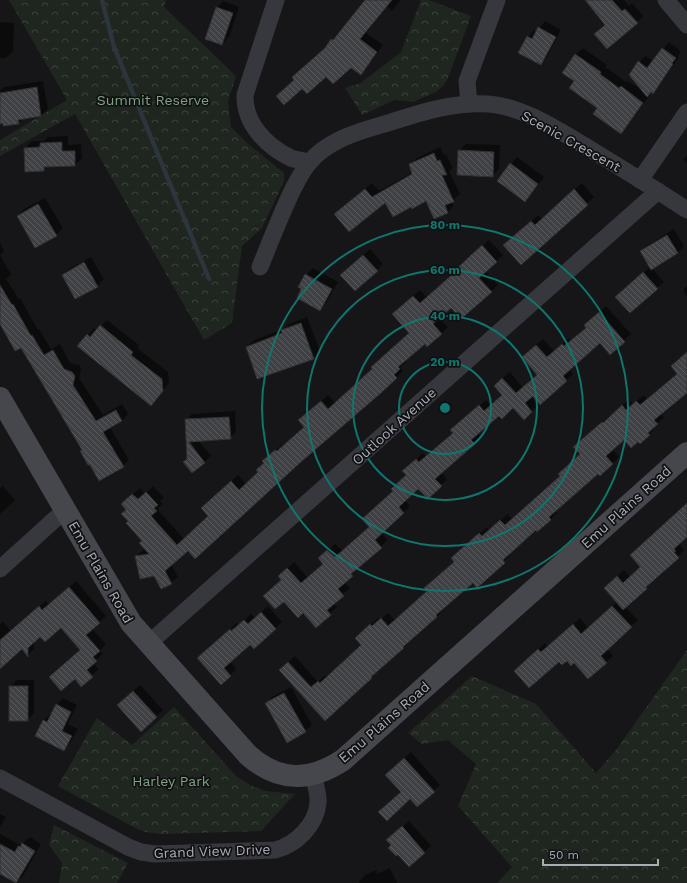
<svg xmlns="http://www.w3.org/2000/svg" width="687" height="883" font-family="'Work Sans',sans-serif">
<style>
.forest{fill:url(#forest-crowns)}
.shadow{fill:#0007}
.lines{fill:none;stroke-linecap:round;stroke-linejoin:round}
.stream{stroke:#2c353c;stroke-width:4.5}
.building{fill:url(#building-back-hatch);stroke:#303034}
.street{stroke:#37383d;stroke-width:17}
.secondary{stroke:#45474d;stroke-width:22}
.ring{fill:none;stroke:#0f766e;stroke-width:2}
.labels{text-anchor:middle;stroke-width:3.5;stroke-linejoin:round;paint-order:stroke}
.park-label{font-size:14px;fill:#7fa381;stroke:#111113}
.street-label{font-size:14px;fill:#a8adb8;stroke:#111113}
.centre{fill:#0f766e;stroke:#111113;stroke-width:2}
.ring-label{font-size:12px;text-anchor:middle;font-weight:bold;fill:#0f766e;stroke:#111113;stroke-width:3.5;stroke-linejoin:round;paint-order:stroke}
</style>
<defs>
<pattern id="forest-crowns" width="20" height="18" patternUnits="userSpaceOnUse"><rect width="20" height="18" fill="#1e261f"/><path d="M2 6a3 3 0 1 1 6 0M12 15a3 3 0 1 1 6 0" fill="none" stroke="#3c433d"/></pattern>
<pattern id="building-back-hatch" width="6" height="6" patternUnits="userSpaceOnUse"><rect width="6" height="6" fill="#404145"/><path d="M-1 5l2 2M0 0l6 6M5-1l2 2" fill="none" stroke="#595a5e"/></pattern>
</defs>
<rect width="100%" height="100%" fill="#161618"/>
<g class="forest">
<polygon points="9,0 166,0 164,7 236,76 228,101 231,127 248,144 284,173 284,181 262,228 242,246 232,323 204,340 75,114 0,156 0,140 67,100"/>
<polygon points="421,0 429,0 471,16 448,78 443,86 436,92 413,102 395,100 362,115 345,88 361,83 401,52"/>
<polygon points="687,650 687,883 497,883 512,867 458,806 476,764 448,740 422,744 408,733 472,676 536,704 596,773 616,750"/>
<polygon points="174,707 236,776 250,785 265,791 295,794 261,831 160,834 146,832 137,829 58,786 97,718 132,745"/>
<polygon points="54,825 128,863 117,883 59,883 62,863 49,845"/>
</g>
<g class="shadow">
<polygon points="366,0 401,0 392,11 387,6 366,33 383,45 367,67 361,74 351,67 326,75 302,87 283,90 327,46 332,39 338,33 339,33"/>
<polygon points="586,0 624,0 629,6 632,3 643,16 637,23 606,24"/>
<polygon points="223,1 239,7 229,37 222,44 217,8"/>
<polygon points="545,21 561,30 547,57 541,64 528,37 534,30 537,31"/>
<polygon points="0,22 14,23 13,51 6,58 0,58"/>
<polygon points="669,42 681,51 678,56 679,57 659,86 653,92 651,91 648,95 649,96 627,126 621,133 576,81 563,72 576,54 583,48 607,65 605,67 626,82 628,81 643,91 639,62 646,56 653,61"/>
<polygon points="43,81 48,109 41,115 24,118 18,123 0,121 0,91 4,87"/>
<polygon points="68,136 68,145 81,144 82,158 75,165 48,166 43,170 25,148 32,141 44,141 48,137"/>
<polygon points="466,144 500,145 499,169 492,176 459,151"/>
<polygon points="440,147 444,155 446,154 453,168 449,171 460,194 452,201 454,205 448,212 435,218 426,200 411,206 385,202 336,214 372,183 379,191 413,172 410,164 417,158"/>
<polygon points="687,155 687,163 683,160"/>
<polygon points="517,157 544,177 525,201 511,164"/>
<polygon points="582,183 594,197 521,264 511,239 538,215 542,219"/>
<polygon points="45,198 63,228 56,235 18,216 24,209"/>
<polygon points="674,229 684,246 678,253 652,268 664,282 657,288 623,290 650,267 641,251 648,245"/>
<polygon points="489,240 503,255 485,271 498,285 461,318 451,307 439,318 448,327 441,334 425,343 404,360 406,362 400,368 403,371 381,392 171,564 178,577 171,583 155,575 136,557 143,550 146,550 143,541 129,521 127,510 129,498 140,488 145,494 153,486 164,498 160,501 163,504 157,509 184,539 209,516 209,502 238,475 246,484 259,472 270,455 283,444 284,445 305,426 306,414 328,395 335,403 373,369 410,332 400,307 420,290 427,298 455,273 461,265"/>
<polygon points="0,243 4,251 0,255 11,274 6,279 19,299 20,298 38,330 39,329 51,349 60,344 70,363 79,365 81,369 79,378 103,415 122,404 128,414 122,421 110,427 129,460 123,466 83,450 22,346 0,322"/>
<polygon points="370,249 383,264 377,270 348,268"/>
<polygon points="91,257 104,279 97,286 63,275 69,269"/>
<polygon points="313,268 338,282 326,303 319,310 303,289 299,287 306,275"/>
<polygon points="687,286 687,297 683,290"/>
<polygon points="606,306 631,334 610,354 600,342 569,369 573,374 540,403 533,395 531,397 538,405 524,418 514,407 499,414 478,433 481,437 441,472 447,479 441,486 418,487 405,500 410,506 381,533 388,540 357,568 358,569 344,582 350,588 333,603 337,607 316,627 282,579 286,570 294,562 308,578 324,563 326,552 335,544 343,551 370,527 394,490 407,475 410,465 423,453 426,456 453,432 458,424 486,400 491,405 503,395 502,379 510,372 523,388 538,375 523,357 530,350 543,339 554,351 569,338 572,341 587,327 592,319"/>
<polygon points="307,317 320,351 314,358 258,378 247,347 254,340 284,329 289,324"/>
<polygon points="107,320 139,345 137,348 168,372 169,383 151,405 78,346 94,328 97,330"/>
<polygon points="687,352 687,392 660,414 664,417 654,426 655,428 649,435 638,441 624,438 612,449 619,457 612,464 598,472 555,511 557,513 551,519 538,530 536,529 509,553 511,555 477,586 473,582 442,609 443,610 437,617 325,720 287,664 295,656 318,682 325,675 327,677 362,645 362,631 378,618 380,620 388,613 395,620 428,591 455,561 459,552 487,527 489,530 508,514 512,519 561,476 581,454 581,441 609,416 610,417 629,399 633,404 644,395 647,399 678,373"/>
<polygon points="235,411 236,432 230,438 198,440 211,456 193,472 188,459 186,420 192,414"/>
<polygon points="3,486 15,500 0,514 0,488"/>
<polygon points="687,504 687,536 680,542 682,544 680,545 684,550 652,580 653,581 646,588 625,607 638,620 607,649 613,656 606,662 588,678 574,662 567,660 515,671 545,643 548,647 580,618 588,628 617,602 612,581 624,570 630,577 641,567"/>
<polygon points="76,581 106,616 92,629 106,644 100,651 103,654 93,663 99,669 81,685 81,649 61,626 41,636 34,641 34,649 28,655 22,648 0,664 0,624 3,621 11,631 46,601 49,605"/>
<polygon points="268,606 282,622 254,648 250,644 230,662 236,669 230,676 205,652 237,623 239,625 251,614 255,618"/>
<polygon points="17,680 34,680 34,713 28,720 10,687"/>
<polygon points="140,685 163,710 141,730 125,699"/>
<polygon points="291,687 312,725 305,731 266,704 272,697"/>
<polygon points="63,698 77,705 68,724 78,729 70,743 64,750 43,721 50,714 51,715 56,705"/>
<polygon points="411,752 440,785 434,791 410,798 402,792 393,769"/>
<polygon points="0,814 6,817 0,827"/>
<polygon points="409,821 431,846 424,852 392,845 394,834"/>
<polygon points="0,834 20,845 30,837 41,844 23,876 16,882 0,873"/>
<polygon points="390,868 397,883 359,883 359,882 365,875 376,870 377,874"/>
</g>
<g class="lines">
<polyline class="stream" points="102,0 114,47 209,279"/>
</g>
<g class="building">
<polygon points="365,0 392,0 360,39 377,52 361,75 351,68 333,84 326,77 307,94 302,89 284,105 276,96 294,80 292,77 325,48 331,39 333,40"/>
<polygon points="585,0 612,0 622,11 625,9 638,23 607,49 594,34 605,25"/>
<polygon points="216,7 233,13 222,45 205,39"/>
<polygon points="538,27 556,37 541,65 518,53 527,36 532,39"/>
<polygon points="662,48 676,58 672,63 673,64 653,94 651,92 647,97 629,75 638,61 647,68"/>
<polygon points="575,54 601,72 600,74 619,88 621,86 643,103 621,134 593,114 597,108 569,88 574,81 562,73"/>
<polygon points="37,87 41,116 18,120 19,124 3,126 3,123 0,124 0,93"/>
<polygon points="62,142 62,151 75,151 75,166 44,167 44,171 25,172 24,148 40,147 40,143"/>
<polygon points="458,150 494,152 493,177 457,175"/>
<polygon points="434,153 437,161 440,160 447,175 442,175 454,202 445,205 448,213 434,219 426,201 412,209 411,207 393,217 385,203 349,232 334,214 365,189 372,197 412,174 409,164"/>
<polygon points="510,163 538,184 525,202 497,181"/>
<polygon points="574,189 588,205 521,265 503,245 531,221 535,225"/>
<polygon points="38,204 57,236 35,248 17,216"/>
<polygon points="667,235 678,253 651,270 640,251"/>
<polygon points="482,245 497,262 479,278 492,292 461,319 451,308 433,324 442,334 427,347 425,344 398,367 400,369 394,375 397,378 381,393 302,461 195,559 188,551 165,571 172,584 161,589 154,576 140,579 135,556 149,554 139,543 142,541 126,523 128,521 121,514 126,510 121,504 132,494 138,499 146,492 158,505 154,508 157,511 151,516 177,545 208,516 201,508 231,481 239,490 258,472 256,470 264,463 262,461 275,450 277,451 304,427 298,420 321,401 328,409 372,369 371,367 409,333 392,314 413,296 420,303 454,273 453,272"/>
<polygon points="363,255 378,271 355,291 340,275"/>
<polygon points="84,262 98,287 75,299 62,275"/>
<polygon points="643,272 658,289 630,313 615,297"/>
<polygon points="305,274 332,289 320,311 297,298 301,289 298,287"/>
<polygon points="0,285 12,305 13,304 31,336 32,335 44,355 53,350 64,369 72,372 75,376 73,385 96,421 116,410 122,421 103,432 124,467 99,481 90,465 88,465 80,451 82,450 21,348 15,351 0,324"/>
<polygon points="599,312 625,342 610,355 600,343 563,376 567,381 540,405 533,396 525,403 532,412 524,420 513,408 502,419 499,416 471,440 475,444 435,479 442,486 428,499 418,489 399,507 404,513 375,540 382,548 351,574 353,576 338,589 344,596 327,610 331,615 316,628 303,613 298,618 284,602 275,609 263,596 281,580 278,576 287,568 301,583 323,564 318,558 327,550 335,557 369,527 362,519 393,491 391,489 406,475 402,471 416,459 419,462 453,433 450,430 479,405 484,411 502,395 494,386 502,378 516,393 537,375 522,357 536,345 547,357 562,344 564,346 586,328 584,325"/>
<polygon points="301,323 314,359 257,379 246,347 282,333 281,330"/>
<polygon points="100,325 133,352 131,355 162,379 163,391 151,406 77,346 87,334 90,337"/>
<polygon points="687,352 687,393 654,420 658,424 648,433 650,435 640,444 638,442 631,448 624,440 606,456 613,464 600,476 598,474 549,517 551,520 537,532 536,530 503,560 505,563 477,588 473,583 436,615 437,617 403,647 404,648 371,677 372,678 325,721 279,670 288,662 311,687 318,681 320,683 361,645 355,638 370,624 372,626 381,618 388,626 427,591 424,588 454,562 451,558 479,533 482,536 500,520 505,525 560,476 558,474 580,454 573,447 602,422 603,423 622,405 626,410 636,401 640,405 677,374 671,366"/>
<polygon points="229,417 231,439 189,442 205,463 192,473 183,462 187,459 185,419"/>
<polygon points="687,503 687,537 674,549 676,551 674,552 679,558 646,587 647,589 623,610 604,588 617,576 623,583 640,567 630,555"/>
<polygon points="69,587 100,623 86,635 100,651 93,657 97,661 87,670 93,677 81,687 75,679 61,691 49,677 80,650 61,628 45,642 40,637 28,648 28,657 22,649 0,669 0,640 39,606 42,610"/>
<polygon points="612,606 632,627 601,656 607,663 588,679 574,663 571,666 567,661 562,665 559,662 529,688 514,671 538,649 541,652 573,624 581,634"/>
<polygon points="261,612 276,629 254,649 250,645 224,668 231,676 221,685 197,658 230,629 231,631 244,620 248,624"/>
<rect x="9" y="686" width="19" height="35"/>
<polygon points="133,691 157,717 141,732 117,705"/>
<polygon points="284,693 306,732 287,743 265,703"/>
<polygon points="56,704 71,712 62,731 72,736 64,751 35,736 43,720 47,722"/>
<polygon points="404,758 435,792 417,807 410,799 387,821 378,812 401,792 385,775"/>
<polygon points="402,826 425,853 409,867 398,855 396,856 388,848 391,845 386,840"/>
<polygon points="22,843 35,851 16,883 0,874 0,844 15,852 18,846 20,847"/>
</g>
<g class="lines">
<g class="street">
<path d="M276 0 245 95C244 123 266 146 291 158 296 160 303 161 309 162"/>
<polyline points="666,0 687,25"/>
<polyline points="469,104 467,81 497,0"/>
<polyline points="640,180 687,112"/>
<path d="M260 267C271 240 281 214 293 189 298 180 302 171 309 163 328 139 361 131 388 123 422 112 453 102 488 104 523 106 561 132 590 149 623 169 655 189 687 210"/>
<polyline points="0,569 65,510"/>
<polyline points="148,644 658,191"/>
<path d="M0 778 128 847 141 852 155 854 275 850C296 845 316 825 318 803 319 794 315 784 313 775"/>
</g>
<path class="secondary" d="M0 398 131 623 248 755C278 782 310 782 343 760L687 453"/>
</g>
<g class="ring">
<circle cx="445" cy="408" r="46"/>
<circle cx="445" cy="408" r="92"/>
<circle cx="445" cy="408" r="138"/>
<circle cx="445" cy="408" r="183"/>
</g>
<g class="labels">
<g class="park-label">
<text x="153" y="105">Summit Reserve</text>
<text x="171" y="786">Harley Park</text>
</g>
<g class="street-label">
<text transform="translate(571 141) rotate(29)" y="5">Scenic Crescent</text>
<text transform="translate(394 426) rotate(-42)" y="5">Outlook Avenue</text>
<text transform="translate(626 507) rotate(-42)" y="5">Emu Plains Road</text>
<text transform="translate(101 572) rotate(60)" y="5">Emu Plains Road</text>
<text transform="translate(384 722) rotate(-41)" y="5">Emu Plains Road</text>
<text transform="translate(212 851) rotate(-2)" y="5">Grand View Drive</text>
</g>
</g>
<circle cx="445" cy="408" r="6" class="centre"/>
<g class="ring-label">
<text x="445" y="229">80 m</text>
<text x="445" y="274">60 m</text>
<text x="445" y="320">40 m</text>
<text x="445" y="366">20 m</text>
</g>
<path d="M543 859v6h115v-6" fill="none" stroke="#a8adb8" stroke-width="2"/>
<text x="549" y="859" font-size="12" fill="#a8adb8" stroke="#111113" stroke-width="3" paint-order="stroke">50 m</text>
</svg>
